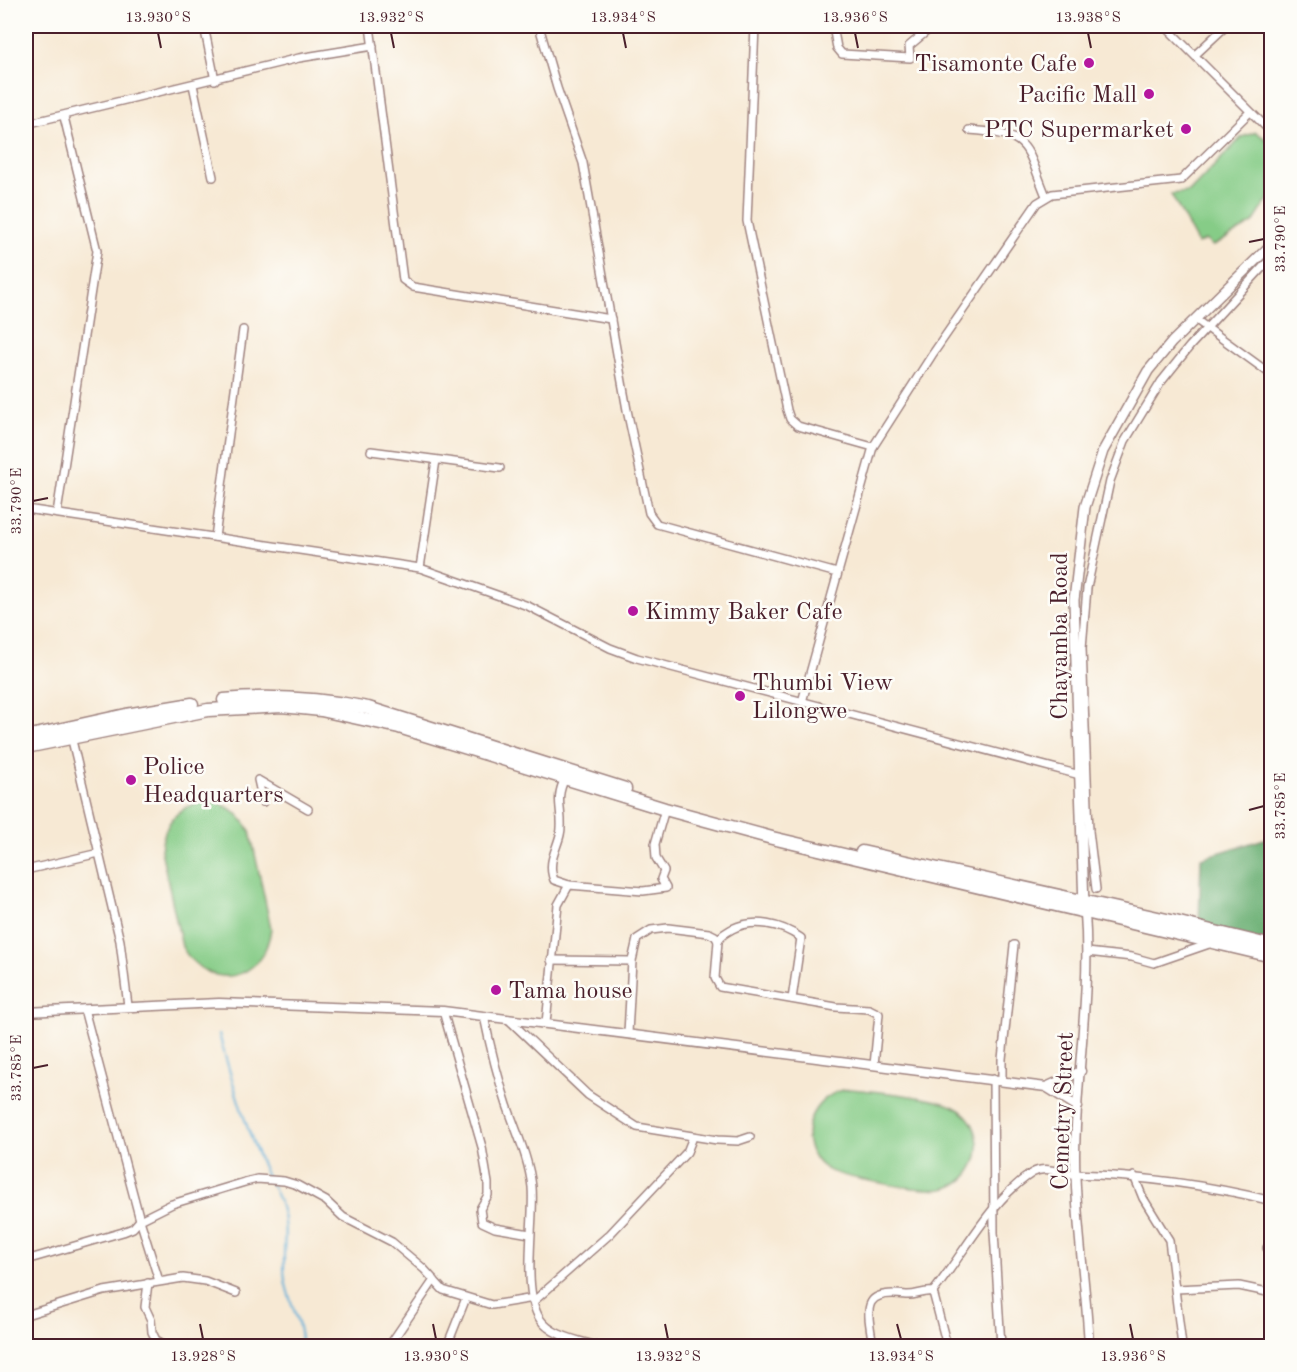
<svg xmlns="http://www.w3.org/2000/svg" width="1297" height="1372" font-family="'Old Standard TT',serif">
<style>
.green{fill:#86cc87;stroke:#687659;stroke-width:1.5}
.forest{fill:#6cb074;stroke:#5b6850;stroke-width:1.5}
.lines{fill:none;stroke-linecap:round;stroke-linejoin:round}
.stream{stroke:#5eafd9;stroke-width:2}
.minor-casing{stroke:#a08480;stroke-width:10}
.tertiary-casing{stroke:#a08480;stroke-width:11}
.secondary-casing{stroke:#a08480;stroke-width:12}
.trunk-casing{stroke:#a08480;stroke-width:15}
.minor{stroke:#fff;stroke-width:7}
.tertiary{stroke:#fff;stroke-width:8}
.secondary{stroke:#fff;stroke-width:9}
.trunk{stroke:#fff;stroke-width:12}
.ticks{fill:none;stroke:#4a1f2b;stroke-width:2}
.poi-dot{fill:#b5179e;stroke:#fdfcf7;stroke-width:2}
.labels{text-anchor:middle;stroke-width:5;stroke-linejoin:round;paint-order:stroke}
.poi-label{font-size:24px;fill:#4a1f2b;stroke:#fdfcf7;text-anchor:start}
.street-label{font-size:24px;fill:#4a1f2b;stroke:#fdfcf7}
.neatline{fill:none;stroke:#4a1f2b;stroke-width:2}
.ticks-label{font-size:15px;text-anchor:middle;fill:#4a1f2b}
</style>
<rect width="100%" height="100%" fill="#fdfcf7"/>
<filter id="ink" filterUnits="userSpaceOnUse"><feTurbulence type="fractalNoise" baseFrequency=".0167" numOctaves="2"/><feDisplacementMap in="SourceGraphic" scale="12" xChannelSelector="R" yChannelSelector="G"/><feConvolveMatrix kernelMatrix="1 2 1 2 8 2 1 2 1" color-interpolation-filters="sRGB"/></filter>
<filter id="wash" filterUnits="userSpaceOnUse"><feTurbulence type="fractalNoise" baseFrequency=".008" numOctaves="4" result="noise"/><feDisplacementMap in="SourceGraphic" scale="24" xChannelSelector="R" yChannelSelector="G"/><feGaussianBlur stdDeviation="1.35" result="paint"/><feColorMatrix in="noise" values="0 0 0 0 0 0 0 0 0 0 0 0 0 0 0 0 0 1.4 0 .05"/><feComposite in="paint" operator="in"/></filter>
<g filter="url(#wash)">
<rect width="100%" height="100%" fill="#f7e9d4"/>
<g class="green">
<polygon points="1256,132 1271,143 1271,195 1253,223 1213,246 1205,240 1198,244 1171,194 1189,192 1242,137"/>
<path d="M205 801C227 803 239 812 250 831L271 928C265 982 209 994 182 947L161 850C164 822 177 807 205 801Z"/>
<path d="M850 1089C875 1091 934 1097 954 1107 977 1118 985 1148 971 1170 965 1180 954 1187 942 1189 925 1192 838 1178 825 1168 790 1143 811 1092 850 1089Z"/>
</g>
<polygon class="forest" points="1271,837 1271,944 1199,924 1201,858"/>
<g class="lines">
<path class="stream" d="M219 1034C231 1078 244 1123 262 1165 267 1179 277 1192 281 1207 289 1231 281 1255 285 1280 289 1303 302 1322 301 1346"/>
</g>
</g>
<g filter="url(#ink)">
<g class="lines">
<defs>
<g id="minor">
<polyline points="204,26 215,80"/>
<polyline points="370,26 403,280 413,287 611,319"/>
<polyline points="539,26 557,88 583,163 627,410 649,513 657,524 837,573"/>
<polyline points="755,26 747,221 787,410 790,419 798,426 873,447"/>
<polyline points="833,26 837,48 842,54 910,58 909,46 933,26"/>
<polyline points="1165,26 1272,133"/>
<polyline points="1195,55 1226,26"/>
<polyline points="193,85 213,177"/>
<polyline points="26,124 299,58 373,46"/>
<path d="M969 130C1031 135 1024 142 1046 196"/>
<polyline points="1195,319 1272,375"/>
<polyline points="371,451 500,468"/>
<polyline points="26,509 420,568 528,606 610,648 637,658 1080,775"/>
<polyline points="57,513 97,251 64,117"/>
<polyline points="215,537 243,330"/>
<polyline points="420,568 436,460"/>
<polyline points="802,702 873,447 932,355 1037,203 1052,194 1181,180 1250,112"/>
<polyline points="71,736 120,941 128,1006"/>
<path d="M565 779C553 800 565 815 560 835 556 851 547 863 554 880L569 885"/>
<polyline points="263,802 258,780 308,809"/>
<polyline points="26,870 99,853"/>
<polyline points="1096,889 1089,831 1082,648 1087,588 1110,481 1125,441 1161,382 1190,346 1272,257"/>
<path d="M718 941C721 934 726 933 732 929 754 918 781 924 801 938L792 999"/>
<polyline points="1087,952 1132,957 1154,963 1212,943"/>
<polyline points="551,960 632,961"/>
<polyline points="443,1011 482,1147 488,1183 488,1195 480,1209 482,1222 495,1228 530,1234"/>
<path d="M484 1016C490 1046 497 1075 507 1105 516 1131 529 1159 532 1187 535 1220 521 1290 540 1319 551 1336 578 1340 596 1346"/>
<polyline points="508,1019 588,1095 637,1127 717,1140 738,1141 750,1137"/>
<polyline points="546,1023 558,905 569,885 643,891 666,888 661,879 664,871 656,858 655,844 665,809"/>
<polyline points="628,1033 632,961 637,939 651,930 668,928 709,933 715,936 718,941 715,978 720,987 836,1007 869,1009 879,1014 874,1065"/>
<polyline points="993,1079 994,1232 1001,1346"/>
<polyline points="1002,1081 1002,1059 1014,945"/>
<polyline points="1134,1176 1143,1198 1169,1240 1182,1346"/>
<polyline points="1267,1248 1272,1249"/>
<polyline points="26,1260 123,1232 133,1228 140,1220 84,1009"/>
<polyline points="159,1281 140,1220 172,1204 245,1182 257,1179 284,1181 297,1185 326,1201 343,1217 392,1242 424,1269 443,1290 492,1305 534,1298"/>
<polyline points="148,1283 145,1307 151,1320 152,1332 156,1340 167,1346"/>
<polyline points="1176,1289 1239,1286 1272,1293"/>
<polyline points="534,1301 610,1234 687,1152 693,1137"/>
<polyline points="26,1315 104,1291 183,1278 205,1281 236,1293"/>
<polyline points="389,1346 434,1280"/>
<polyline points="447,1346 466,1298"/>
<path d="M873 1346C868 1311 859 1289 906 1295 916 1296 924 1290 933 1292"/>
<path d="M947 1346 933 1292C964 1254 990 1200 1032 1173 1046 1165 1058 1173 1072 1174 1140 1176 1205 1184 1272 1201"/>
</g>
<g id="tertiary">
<path d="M1085 913C1091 995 1076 1074 1075 1155 1075 1219 1086 1283 1089 1346"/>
<polyline points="26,1012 219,1003 443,1011 1046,1087 1078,1107"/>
<polyline points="1046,1087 1081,1071"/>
</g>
<polyline id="secondary" points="1084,907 1074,600 1085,507 1103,451 1148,371 1172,342 1272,244"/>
<g id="trunk">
<path d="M224 700C272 695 320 699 368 708L625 789"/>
<polyline points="26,737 126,715 192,704"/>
<polyline points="26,747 208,710 282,706 321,710 399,727 665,809 772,838 1272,956"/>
<polyline points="862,852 1167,920 1272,946"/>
</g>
</defs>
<use href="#minor" class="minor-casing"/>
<use href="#tertiary" class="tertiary-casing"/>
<use href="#secondary" class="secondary-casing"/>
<use href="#trunk" class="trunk-casing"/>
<use href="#minor" class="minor"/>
<use href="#tertiary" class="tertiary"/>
<use href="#secondary" class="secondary"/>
<use href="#trunk" class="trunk"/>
</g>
</g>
<path class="ticks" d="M158 33 161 48M391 33 394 48M623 33 626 48M855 33 858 48M1088 33 1091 48M1249 242 1264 239M33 501 48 498M1249 810 1264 806M33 1068 48 1065M200 1324 203 1339M433 1324 436 1339M665 1324 668 1339M897 1324 901 1339M1130 1324 1133 1339"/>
<g class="poi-dot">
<circle cx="1089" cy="63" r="6"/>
<circle cx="1149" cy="94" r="6"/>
<circle cx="1186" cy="129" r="6"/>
<circle cx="633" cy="611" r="6"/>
<circle cx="740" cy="696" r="6"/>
<circle cx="131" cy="780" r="6"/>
<circle cx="496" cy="990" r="6"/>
</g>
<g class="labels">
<g class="poi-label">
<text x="1077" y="71" text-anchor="end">Tisamonte Cafe</text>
<text x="1137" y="102" text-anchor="end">Pacific Mall</text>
<text x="1174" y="137" text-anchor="end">PTC Supermarket</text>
<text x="645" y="619">Kimmy Baker Cafe</text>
<text x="752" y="690">Thumbi View<tspan x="752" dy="28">Lilongwe</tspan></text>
<text x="143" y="774">Police<tspan x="143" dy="28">Headquarters</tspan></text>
<text x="508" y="998">Tama house</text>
</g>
<g class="street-label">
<text transform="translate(1059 636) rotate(-90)" y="8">Chayamba Road</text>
<text transform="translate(1062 1111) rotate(-88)" y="8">Cemetry Street</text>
</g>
</g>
<rect width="1297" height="1372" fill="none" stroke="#fdfcf7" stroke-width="66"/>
<rect x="33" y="33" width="1231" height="1306" class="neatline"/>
<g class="ticks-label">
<text x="158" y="22">13.930°S</text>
<text x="391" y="22">13.932°S</text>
<text x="623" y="22">13.934°S</text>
<text x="855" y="22">13.936°S</text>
<text x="1088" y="22">13.938°S</text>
<text transform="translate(1280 239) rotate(-90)" y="5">33.790°E</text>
<text transform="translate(16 501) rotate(-90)" y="5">33.790°E</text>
<text transform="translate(1280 806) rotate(-90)" y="5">33.785°E</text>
<text transform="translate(16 1068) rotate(-90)" y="5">33.785°E</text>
<text x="203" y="1361">13.928°S</text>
<text x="436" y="1361">13.930°S</text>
<text x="668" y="1361">13.932°S</text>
<text x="901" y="1361">13.934°S</text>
<text x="1133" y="1361">13.936°S</text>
</g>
</svg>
